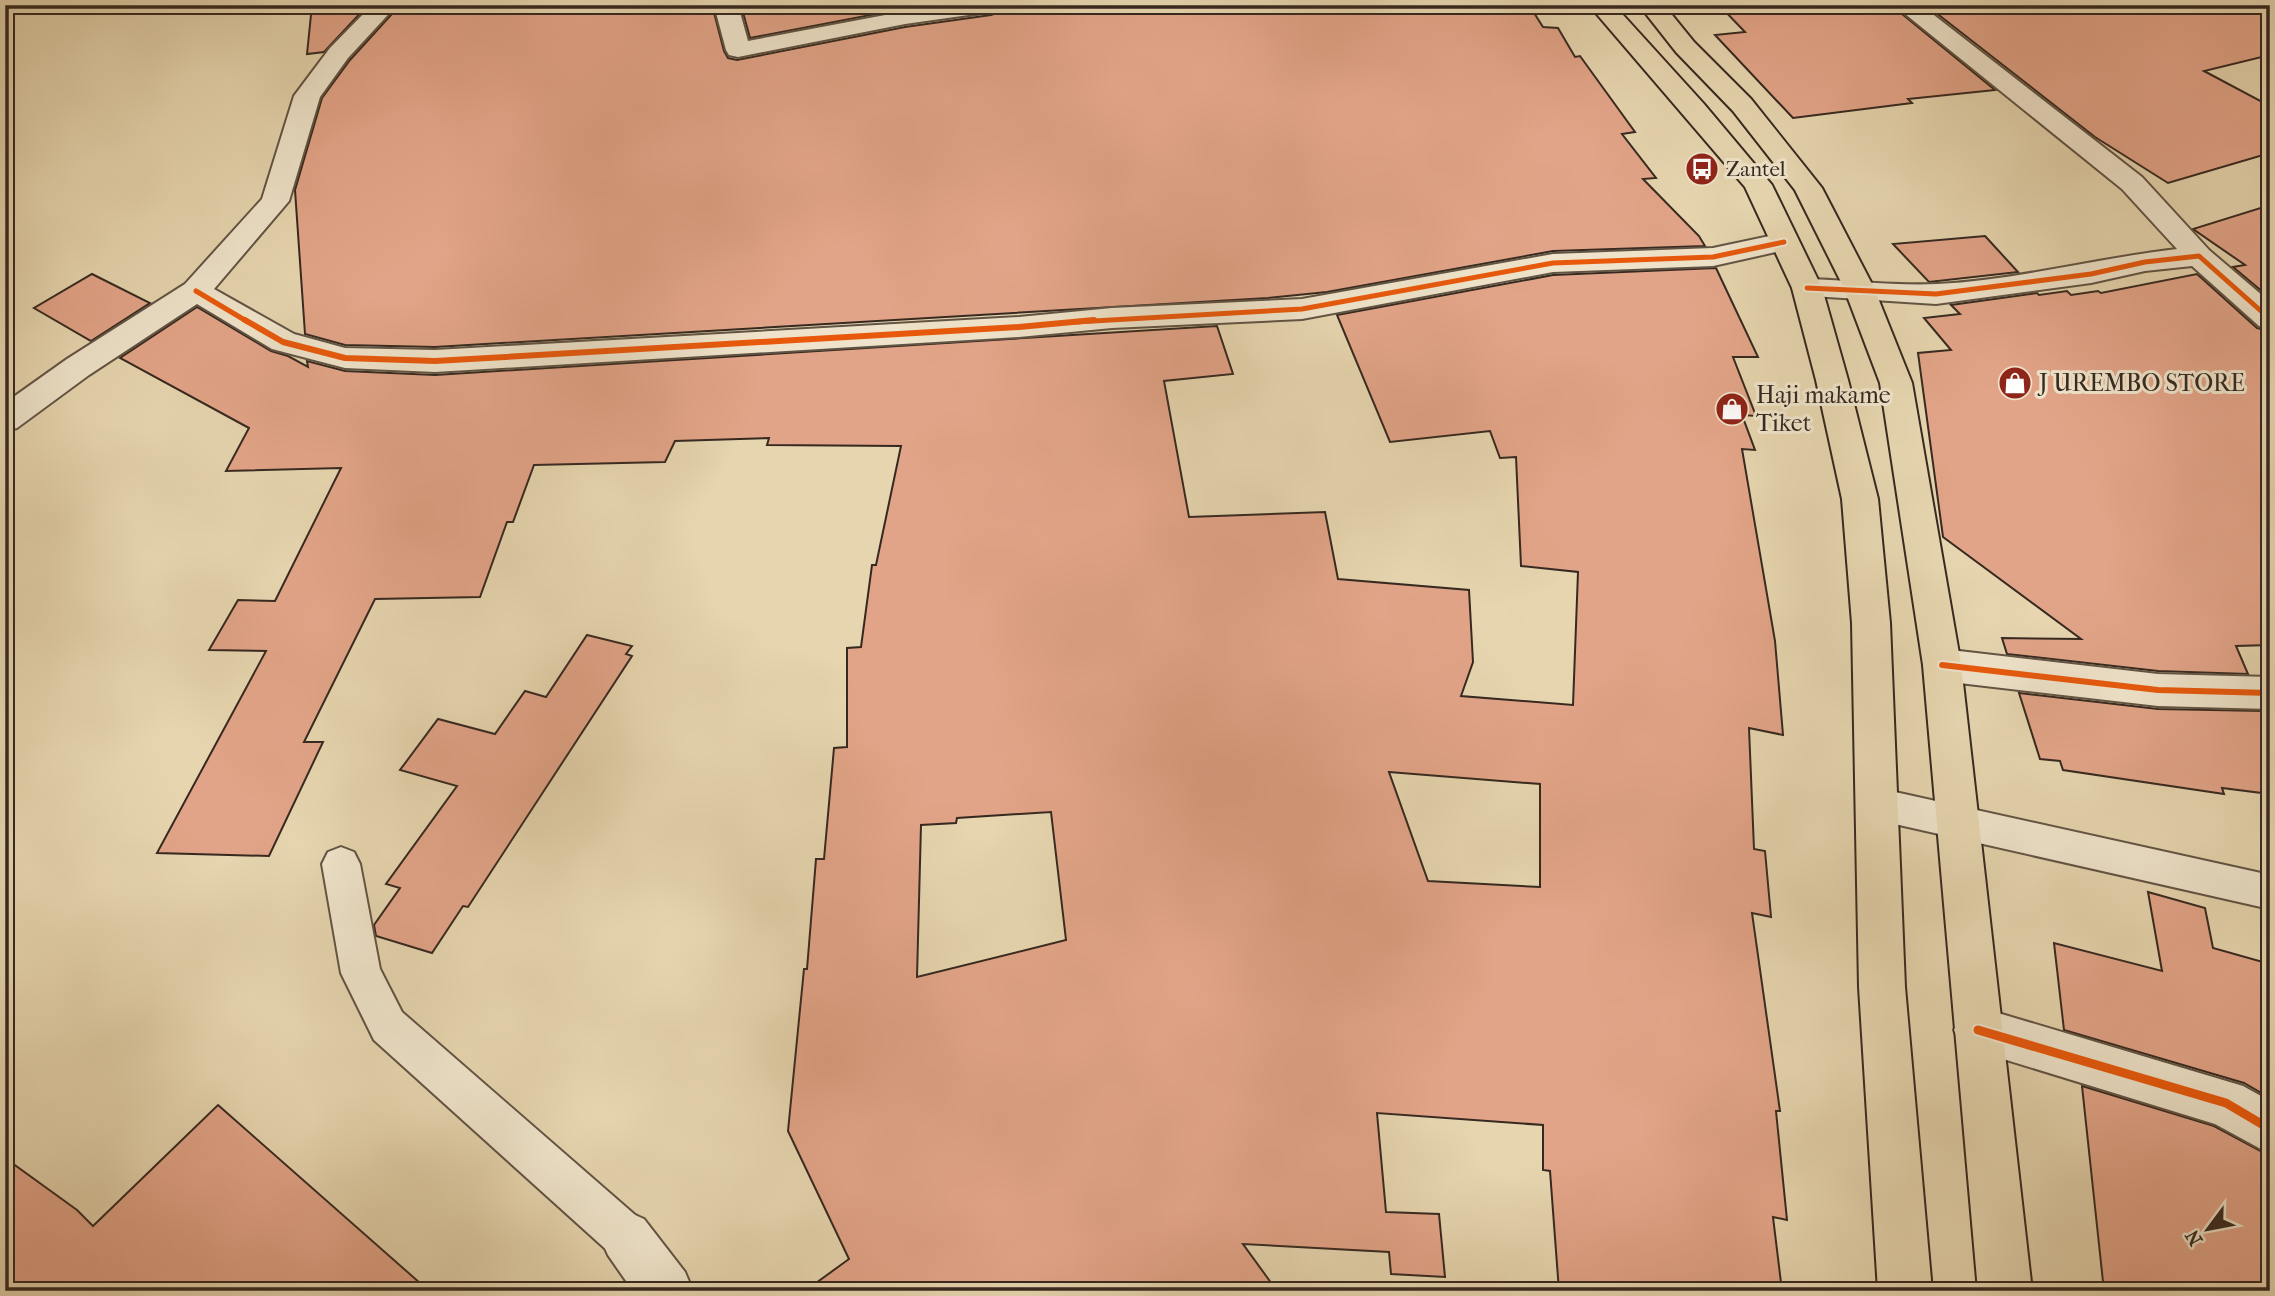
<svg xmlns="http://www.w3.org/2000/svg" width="2275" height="1296" font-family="'IM FELL French Canon',serif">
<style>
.building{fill:#e2a488;stroke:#362920;stroke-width:2;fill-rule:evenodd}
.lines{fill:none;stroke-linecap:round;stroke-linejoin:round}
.service-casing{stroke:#625444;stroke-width:4}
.minor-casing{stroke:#625444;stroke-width:4}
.primary-casing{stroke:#362920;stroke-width:4}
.service{fill:#efe4cb;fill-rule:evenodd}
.minor{fill:#efe4cb;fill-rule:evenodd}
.primary{fill:#e6d5af;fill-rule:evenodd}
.cycleway-far2-casing{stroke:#efe4cb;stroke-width:9}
.cycleway-far1-casing{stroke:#efe4cb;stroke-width:10}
.cycleway-casing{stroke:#efe4cb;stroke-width:13}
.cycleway-far2{stroke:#e8590c;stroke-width:5}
.cycleway-far1{stroke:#e8590c;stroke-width:6}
.cycleway{stroke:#e8590c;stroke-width:9}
.labels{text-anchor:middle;stroke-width:6;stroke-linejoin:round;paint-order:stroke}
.far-poi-label{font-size:21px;fill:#362920;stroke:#efe4cb;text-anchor:start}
.poi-label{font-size:24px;fill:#362920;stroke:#efe4cb;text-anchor:start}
</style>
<rect width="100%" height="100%" fill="#e6d5af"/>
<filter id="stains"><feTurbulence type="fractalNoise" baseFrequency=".00286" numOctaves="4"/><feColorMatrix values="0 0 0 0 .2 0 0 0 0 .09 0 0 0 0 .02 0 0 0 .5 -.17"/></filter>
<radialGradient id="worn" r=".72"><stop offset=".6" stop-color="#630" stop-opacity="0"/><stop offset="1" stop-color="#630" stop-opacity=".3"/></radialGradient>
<g class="building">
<polygon points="312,5 368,5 324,52 307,54"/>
<polygon points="400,5 595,5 594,10 663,5 712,5 724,51 728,58 737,60 905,27 991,15 1000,12 1004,5 1529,5 1543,27 1558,28 1575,57 1580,56 1635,132 1622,134 1656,178 1643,179 1699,236 1705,246 1553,251 1327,292 1268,298 435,347 345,345 305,334 295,190 322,98 350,60"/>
<polygon points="741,5 923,5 750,38"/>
<polygon points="1719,5 1891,5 1995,90 1908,99 1912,103 1793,118 1715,35 1745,32"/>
<polygon points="1926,5 2270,5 2270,55 2204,71 2270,106 2270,153 2168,183 2095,137"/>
<polygon points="2270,205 2270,298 2233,267 2245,265 2193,229"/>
<polygon points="1985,236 2018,272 1929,282 1893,244"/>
<path d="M1716 268 1758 357H1733L1756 416 1742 415 1755 450 1742 449 1775 641 1783 735 1749 728 1754 849 1765 851 1771 917 1752 913 1780 1111H1776L1787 1220 1773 1217 1782 1291H1559L1550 1171 1543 1170V1125L1377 1113 1386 1212 1439 1214 1445 1277 1391 1274 1389 1252 1243 1244 1277 1291H805L849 1259 788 1131 804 969H807L816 859H824L834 748 847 747V648L861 647 872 565H876L901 446 767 445 769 438 675 441 665 462 534 465 513 522H507L480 597 375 599 304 742H323L269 856 157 853 266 651 209 650 238 600 275 601 341 468 226 471 249 428 120 358 197 307 271 351 288 356 308 367 307 361 345 371 435 375 1217 326 1233 374 1164 381 1189 517 1325 512 1338 579 1469 590 1473 662 1461 696 1573 705 1578 572 1521 566 1516 457 1500 458 1490 431 1390 442 1337 315 1553 275ZM1389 772 1540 784V887L1428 881ZM1051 812 1066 940 917 977 921 825 956 823 957 818Z"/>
<polygon points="92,274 150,303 91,341 34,308"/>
<polygon points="2197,274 2257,328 2270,331 2270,645 2236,646 2248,674 2158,671 2007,654 2002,638 2081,639 1943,537 1918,353 1951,350 1924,318 1960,314 1951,305 2037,293 2039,295 2067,291 2071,295 2098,291 2101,293"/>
<polygon points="587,635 632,646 626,654 632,656 468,907 463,906 432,953 376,936 374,925 400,888 386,884 457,786 400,770 438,719 495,734 525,691 546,697"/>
<polygon points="2019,693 2158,709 2264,711 2270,724 2270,794 2222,788 2224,794 2063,770 2060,761 2040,759"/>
<polygon points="2148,892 2205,908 2213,948 2270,964 2270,1098 2244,1083 2064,1030 2054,943 2162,971"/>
<polygon points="2082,1086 2214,1126 2270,1156 2270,1291 2104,1291"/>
<polygon points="218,1105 429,1291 5,1291 5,1158 77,1210 93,1226"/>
</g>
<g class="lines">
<defs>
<g id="service">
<polygon points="1877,788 2261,873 2270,876 2270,904 2261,907 1877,820 1864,815 1859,804 1864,793"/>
<polygon points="341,847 354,852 360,864 380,969 402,1012 642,1221 648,1237 642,1253 626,1259 610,1253 374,1040 341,973 322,864 328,852"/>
</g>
<g id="minor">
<polygon points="372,5 397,5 348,58 320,97 289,201 214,289 294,334 345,348 435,350 1019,317 1112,308 1302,299 1553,254 1713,248 1784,233 1794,236 1799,242 1794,248 1713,266 1553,272 1302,319 1112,328 1019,337 435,372 345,368 272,349 197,304 89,375 17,428 5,431 5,403 67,359 185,284 262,199 294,96 330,48"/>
<polygon points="714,5 738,5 748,41 938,5 1002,5 998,10 990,12 905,24 738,57 729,55 726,50"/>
<path d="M1894 5H1921L2142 177 2209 250 2270 302V329L2259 326 2192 266 2145 271 2091 283 1936 304 1796 295 1792 288 1796 281 1807 279C1850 280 1894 286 1937 284 2017 280 2097 258 2177 249L2122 189Z"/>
<polygon points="1942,649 2158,674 2270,677 2270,709 2158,706 1942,681 1928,676 1923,665 1928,654"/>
<polygon points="1978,1007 2243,1086 2270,1101 2270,1154 2215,1124 1961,1046 1954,1030 1961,1014"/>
<polygon points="626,1211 644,1219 685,1272 693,1291 633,1291 608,1255 600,1237 608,1219"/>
</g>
<g id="primary">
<polygon points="1589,5 1614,5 1704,104 1772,185 1822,288 1848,380 1878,499 1890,623 1905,987 1932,1291 1878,1291 1859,987 1852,623 1842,499 1816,380 1792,288 1745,187"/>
<polygon points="1639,5 1664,5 1694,42 1751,99 1822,188 1874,288 1912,383 1961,665 2032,1291 1978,1291 1923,665 1880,383 1844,288 1795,190 1733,111 1676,52"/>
</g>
</defs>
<use href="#service" class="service-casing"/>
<use href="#minor" class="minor-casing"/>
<use href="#primary" class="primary-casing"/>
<use href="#service" class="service"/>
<use href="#minor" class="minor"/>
<use href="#primary" class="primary"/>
<defs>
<g id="cycleway-far2">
<polyline points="1807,288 1936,294 2091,274 2145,262 2199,256 2270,319"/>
<polyline points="196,291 248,322"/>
<polyline points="1076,322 1302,309 1553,263 1713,257 1784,242"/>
</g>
<g id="cycleway-far1">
<polyline points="245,320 283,342 345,358 435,361 1019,327 1094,320"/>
<polyline points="1942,665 2158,690 2270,693"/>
</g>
<polyline id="cycleway" points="1978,1030 2226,1103 2270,1129"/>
</defs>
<use href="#cycleway-far2" class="cycleway-far2-casing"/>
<use href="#cycleway-far1" class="cycleway-far1-casing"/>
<use href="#cycleway" class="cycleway-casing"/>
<use href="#cycleway-far2" class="cycleway-far2"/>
<use href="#cycleway-far1" class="cycleway-far1"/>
<use href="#cycleway" class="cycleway"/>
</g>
<defs>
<symbol id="bus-disc" viewBox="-11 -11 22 22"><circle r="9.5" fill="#8f2418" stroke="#efe4cb"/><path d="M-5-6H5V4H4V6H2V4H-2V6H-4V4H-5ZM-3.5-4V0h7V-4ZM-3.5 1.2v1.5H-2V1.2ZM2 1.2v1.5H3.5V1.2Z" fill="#fff"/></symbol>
<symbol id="shop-disc" viewBox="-11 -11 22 22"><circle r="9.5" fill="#8f2418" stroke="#efe4cb"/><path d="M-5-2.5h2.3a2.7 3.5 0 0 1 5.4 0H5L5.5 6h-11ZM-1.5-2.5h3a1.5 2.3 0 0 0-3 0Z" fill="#fff"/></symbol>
</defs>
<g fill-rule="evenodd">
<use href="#bus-disc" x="1683" y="150" width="38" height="38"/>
<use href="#shop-disc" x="1996" y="364" width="38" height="38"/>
<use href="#shop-disc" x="1713" y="390" width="38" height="38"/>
</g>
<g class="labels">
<g class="far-poi-label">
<text x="1726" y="176">Zantel</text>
</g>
<g class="poi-label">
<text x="2039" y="391">J UREMBO STORE</text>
<text x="1756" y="403">Haji makame<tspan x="1756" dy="28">Tiket</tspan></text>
</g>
</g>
<rect width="2275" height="1296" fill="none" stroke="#e6d5af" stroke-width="28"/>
<rect x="7" y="7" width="2261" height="1282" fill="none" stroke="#362920" stroke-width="3.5"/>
<rect x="14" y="14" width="2247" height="1268" fill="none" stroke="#362920" stroke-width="2"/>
<g transform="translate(2208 1229) rotate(238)" stroke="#efe4cb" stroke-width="5" paint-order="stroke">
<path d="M0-5L12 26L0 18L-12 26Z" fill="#362920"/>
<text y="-10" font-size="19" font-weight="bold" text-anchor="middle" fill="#362920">N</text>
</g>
<rect width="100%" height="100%" filter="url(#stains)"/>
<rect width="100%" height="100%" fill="url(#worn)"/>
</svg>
